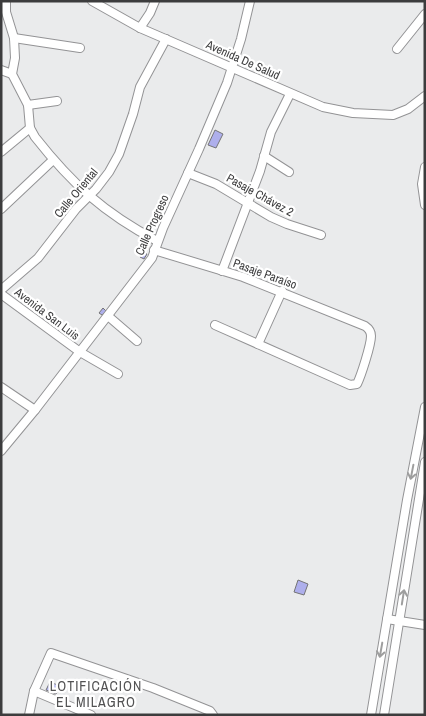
<svg xmlns="http://www.w3.org/2000/svg" width="426" height="716" font-family="'Archivo Narrow',sans-serif">
<style>
.building{fill:#aeafec;stroke:#747476}
.lines{fill:none;stroke-linecap:round;stroke-linejoin:round}
.minor-casing{stroke:#939395;stroke-width:10}
.minor{stroke:#fff;stroke-width:8}
.oneway{stroke:#9e9e9e}
.labels{text-anchor:middle;stroke-width:4.5;stroke-linejoin:round;paint-order:stroke}
.street-label{font-size:12px;fill:#3c3c3d;stroke:#fff}
.neighbourhood-label{font-size:14px;letter-spacing:1px;fill:#525253;stroke:#fff}
</style>
<rect width="100%" height="100%" fill="#eaebec"/>
<g class="building">
<polygon points="215,130 223,134 216,148 208,145"/>
<polygon points="143,252 147,254 144,259 140,257"/>
<polygon points="103,308 106,311 102,315 99,313"/>
<polygon points="298,580 308,584 304,595 294,592"/>
<polygon points="50,682 60,686 56,694 46,690"/>
</g>
<g class="lines">
<defs>
<g id="minor">
<path d="M6 1V12L14 38 15 58 12 74 28 105 30 128 35 137C72 184 104 213 157 241"/>
<polyline points="92,1 140,28 323,107 353,113 393,115 408,109 425,96"/>
<polyline points="140,28 150,13 155,1"/>
<polyline points="14,38 80,48"/>
<polyline points="397,49 425,14"/>
<polyline points="1,70 12,74"/>
<polyline points="28,105 57,101"/>
<polyline points="1,152 30,128"/>
<polyline points="264,156 289,172"/>
<polyline points="425,167 422,184 425,205"/>
<polyline points="188,173 216,184 271,217 287,224 321,235"/>
<polyline points="1,209 53,160"/>
<path d="M154 250 243 277 365 326C368 328 371 332 371 336 371 345 361 376 357 384L350 385 215 325"/>
<polyline points="222,271 260,171 271,132 290,94"/>
<polyline points="1,290 38,258 76,209 96,189 109,172 119,154 133,114 140,87 166,39"/>
<polyline points="1,294 80,352 118,374"/>
<polyline points="108,316 137,341"/>
<polyline points="258,344 282,291"/>
<polyline points="1,387 35,410"/>
<polyline points="1,451 35,410 152,258 163,228 199,149 227,83 241,39 250,1"/>
<polyline points="387,619 425,625"/>
<polyline points="34,691 91,715"/>
<polyline points="29,715 34,691 51,653 153,688 210,711 213,715"/>
<polyline points="371,715 407,500 425,407"/>
<polyline points="384,715 425,462"/>
</g>
</defs>
<use href="#minor" class="minor-casing"/>
<use href="#minor" class="minor"/>
</g>
<defs><path id="oneway-shaft" d="M-6 0H5M1.5-3L5.5 0L1.5 3" fill="none" stroke-width="1.6" stroke-linecap="round" stroke-linejoin="round" transform="scale(1.25)"/></defs>
<g class="oneway">
<use href="#oneway-shaft" transform="translate(412 472) rotate(101)"/>
<use href="#oneway-shaft" transform="translate(403 597) rotate(-81)"/>
<use href="#oneway-shaft" transform="translate(381 650) rotate(100)"/>
</g>
<g class="labels">
<g class="street-label">
<text transform="translate(243 60) rotate(24)" y="4">Avenida De Salud</text>
<text transform="translate(76 193) rotate(-50)" y="4">Calle Oriental</text>
<text transform="translate(260 195) rotate(29)" y="4">Pasaje Chávez 2</text>
<text transform="translate(152 225) rotate(-66)" y="4">Calle Progreso</text>
<text transform="translate(265 274) rotate(20)" y="4">Pasaje Paraíso</text>
<text transform="translate(47 314) rotate(37)" y="4">Avenida San Luis</text>
</g>
<g class="neighbourhood-label">
<text x="96" y="691">LOTIFICACIÓN<tspan x="96" dy="16">EL MILAGRO</tspan></text>
</g>
</g>
<rect width="426" height="716" fill="none" stroke="#3c3c3d" stroke-width="5"/>
</svg>
